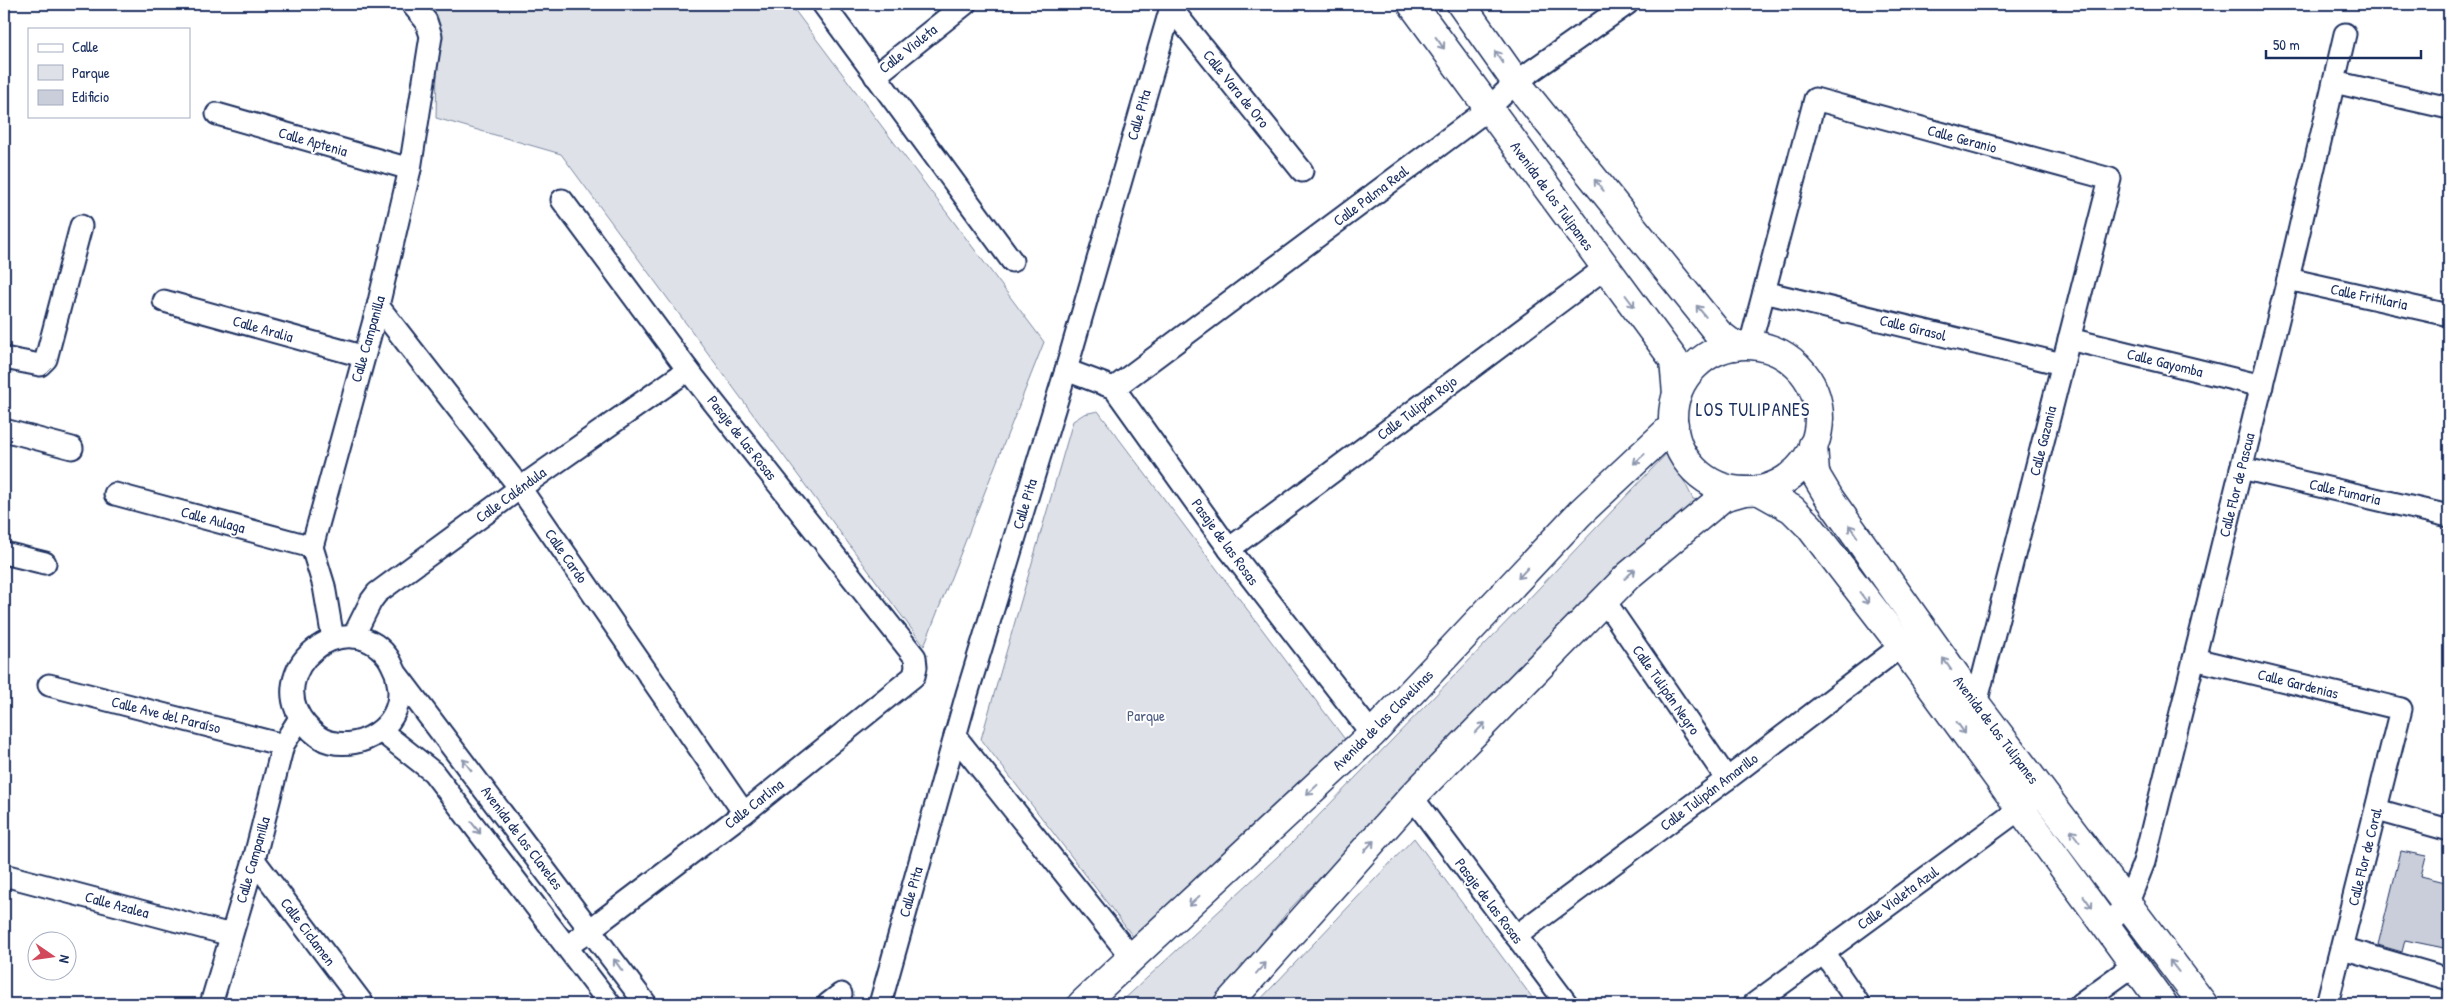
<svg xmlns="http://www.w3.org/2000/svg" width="2453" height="1008" font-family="'Patrick Hand',sans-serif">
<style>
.green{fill:#dee1e7;stroke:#7c88a2}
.building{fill:#caceda;stroke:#1b2f5e}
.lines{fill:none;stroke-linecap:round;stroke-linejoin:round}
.minor-casing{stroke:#1b2f5e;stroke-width:25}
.tertiary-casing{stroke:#1b2f5e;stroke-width:31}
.minor{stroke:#fff;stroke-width:21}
.tertiary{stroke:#fff;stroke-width:28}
.oneway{stroke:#8d97ae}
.labels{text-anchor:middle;stroke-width:4;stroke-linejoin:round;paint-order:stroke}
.street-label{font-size:15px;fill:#1b2f5e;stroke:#fff}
.park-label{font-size:15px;fill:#4c5c80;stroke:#fff}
.quarter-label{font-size:18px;letter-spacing:1px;fill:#1b2f5e;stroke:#fff}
</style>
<rect width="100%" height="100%" fill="#fff"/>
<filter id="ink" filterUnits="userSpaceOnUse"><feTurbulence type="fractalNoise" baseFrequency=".02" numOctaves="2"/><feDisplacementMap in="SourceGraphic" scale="10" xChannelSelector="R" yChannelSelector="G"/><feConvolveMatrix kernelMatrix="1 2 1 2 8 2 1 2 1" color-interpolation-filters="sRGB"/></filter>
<g filter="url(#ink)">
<g class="green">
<polygon points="426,4 790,4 1044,342 924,646 561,154 436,118 438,19"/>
<polygon points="1098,411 1350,746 1141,947 981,739 1073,421 1084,414"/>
<polygon points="1669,451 1693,499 1706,501 1398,796 1289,910 1213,1004 1119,1004 1292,843 1522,606"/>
<polygon points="1414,838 1537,1004 1256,1004"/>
</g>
<polygon class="building" points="2401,851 2426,856 2421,876 2449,883 2449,949 2405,940 2402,952 2378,945"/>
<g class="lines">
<defs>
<g id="minor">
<polyline points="823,4 1012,261"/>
<polyline points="1171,8 1302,171"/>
<polyline points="875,76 965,4"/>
<polyline points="2334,82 2449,108"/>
<polyline points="217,114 410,169"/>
<polyline points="562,200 688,370 915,657 916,667 914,676 744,813 567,947"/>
<polyline points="2288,279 2449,315"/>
<polyline points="1764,292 2062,364"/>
<polyline points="164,301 362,356"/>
<polyline points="378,306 520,488 744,813"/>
<polyline points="2069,339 2262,386"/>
<polyline points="1750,345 1815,99 2110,179 1976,704"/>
<polyline points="4,358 40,365 46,359 81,226"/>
<polyline points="1066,370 1114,388 1229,549 1372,734"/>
<polyline points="1114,388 1488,109 1516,82 1627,4"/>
<polyline points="4,430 72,448"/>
<polyline points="2241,468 2449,516"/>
<polyline points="115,494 312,547"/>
<polyline points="1229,549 1605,268"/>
<polyline points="4,553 45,563"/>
<polyline points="1604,600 1727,779"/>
<polyline points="353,637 371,601 377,593 520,488 688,370"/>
<polyline points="333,639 324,586 312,547 378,306 410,169 431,36 426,21 412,4"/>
<polyline points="2194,659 2401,709 2327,1004"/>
<path d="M396 673C397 679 399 685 399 692 399 727 363 750 330 742 321 740 312 732 306 725 260 671 345 603 387 656 391 661 393 667 396 673L646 1004"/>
<polyline points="49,685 283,745"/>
<polyline points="381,731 433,772 610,1004"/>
<polyline points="955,736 1132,958"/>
<polyline points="1412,797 1567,1004"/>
<polyline points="2377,810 2449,830"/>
<polyline points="254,860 363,1004"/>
<polyline points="4,875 231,935"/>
<polyline points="2105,925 2127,905 2144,862 2288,279 2345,34"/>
<polyline points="1516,936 1727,779 1913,637"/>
<polyline points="2342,948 2449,979"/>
<polyline points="1824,953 1859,1004"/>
<polyline points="211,1004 254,860 283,745 300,718"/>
<polyline points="828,1004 841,994"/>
<polyline points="880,1004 967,694 1066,370 1172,4"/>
<polyline points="1754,1004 2032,800"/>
<polyline points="2080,1004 2134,965"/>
</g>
<g id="tertiary">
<polyline points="1412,4 1674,360 1677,394"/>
<polyline points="1461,4 1516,82 1718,333 1735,346"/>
<circle cx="1746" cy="418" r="73"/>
<polyline points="1813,445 1815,474 1830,499 1976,704 2203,1004"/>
<polyline points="1758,490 1792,509 1810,527 1901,645 2163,1004"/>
<polyline points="1082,1004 1372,734 1580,513 1674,425"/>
<polyline points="1228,1004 1412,797 1628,576 1723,497 1744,491"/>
</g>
</defs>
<use href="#minor" class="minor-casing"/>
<use href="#tertiary" class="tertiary-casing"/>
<use href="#minor" class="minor"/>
<use href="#tertiary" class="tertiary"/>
</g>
<defs><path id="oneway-shaft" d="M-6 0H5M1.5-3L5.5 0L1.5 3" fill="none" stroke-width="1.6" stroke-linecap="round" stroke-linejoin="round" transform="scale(1.25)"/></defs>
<g class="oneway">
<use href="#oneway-shaft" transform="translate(1440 43) rotate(54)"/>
<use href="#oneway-shaft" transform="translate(1499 57) rotate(-125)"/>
<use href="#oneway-shaft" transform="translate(1599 185) rotate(-129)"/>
<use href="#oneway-shaft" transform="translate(1630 301) rotate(53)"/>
<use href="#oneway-shaft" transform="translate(1701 311) rotate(-129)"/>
<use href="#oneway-shaft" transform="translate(1639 459) rotate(138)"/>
<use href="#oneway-shaft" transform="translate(1853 531) rotate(-125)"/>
<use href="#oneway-shaft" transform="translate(1523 573) rotate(133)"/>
<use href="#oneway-shaft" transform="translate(1630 574) rotate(-42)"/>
<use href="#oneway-shaft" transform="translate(1864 598) rotate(53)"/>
<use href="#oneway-shaft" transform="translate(1947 664) rotate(-125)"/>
<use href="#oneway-shaft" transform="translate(1480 728) rotate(-46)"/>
<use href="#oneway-shaft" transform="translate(1961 728) rotate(54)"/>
<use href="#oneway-shaft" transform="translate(467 765) rotate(-127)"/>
<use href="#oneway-shaft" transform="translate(1312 790) rotate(137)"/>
<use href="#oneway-shaft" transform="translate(476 828) rotate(52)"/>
<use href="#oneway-shaft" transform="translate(2075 836) rotate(-127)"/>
<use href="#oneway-shaft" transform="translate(1369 846) rotate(-48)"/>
<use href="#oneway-shaft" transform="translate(1194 901) rotate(137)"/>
<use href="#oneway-shaft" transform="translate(2088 902) rotate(54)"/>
<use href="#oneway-shaft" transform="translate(618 965) rotate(-126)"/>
<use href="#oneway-shaft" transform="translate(2174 966) rotate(-128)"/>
<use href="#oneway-shaft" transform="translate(1261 968) rotate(-48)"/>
</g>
</g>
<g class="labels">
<g class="street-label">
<text transform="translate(908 49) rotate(-38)" y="5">Calle Violeta</text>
<text transform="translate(1236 89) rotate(51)" y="5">Calle Vara de Oro</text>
<text transform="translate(1139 115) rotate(-74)" y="5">Calle Pita</text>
<text transform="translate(1962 139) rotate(15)" y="5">Calle Geranio</text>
<text transform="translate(313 142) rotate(16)" y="5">Calle Aptenia</text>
<text transform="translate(1371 196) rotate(-37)" y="5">Calle Palma Real</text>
<text transform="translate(1552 196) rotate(54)" y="5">Avenida de los Tulipanes</text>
<text transform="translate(2369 297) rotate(12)" y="5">Calle Fritilaria</text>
<text transform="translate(1913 328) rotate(14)" y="5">Calle Girasol</text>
<text transform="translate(263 329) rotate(16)" y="5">Calle Aralia</text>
<text transform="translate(368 339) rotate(-74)" y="5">Calle Campanilla</text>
<text transform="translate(2165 363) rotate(14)" y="5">Calle Gayomba</text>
<text transform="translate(1417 408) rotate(-37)" y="5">Calle Tulipán Rojo</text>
<text transform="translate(742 438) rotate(52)" y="5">Pasaje de las Rosas</text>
<text transform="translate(2043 441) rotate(-76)" y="5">Calle Gazania</text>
<text transform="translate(2237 485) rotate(-76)" y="5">Calle Flor de Pascua</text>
<text transform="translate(2345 492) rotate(13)" y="5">Calle Fumaria</text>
<text transform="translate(511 495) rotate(-36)" y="5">Calle Caléndula</text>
<text transform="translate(1025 504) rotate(-73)" y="5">Calle Pita</text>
<text transform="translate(213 520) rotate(15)" y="5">Calle Aulaga</text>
<text transform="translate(1225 542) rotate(54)" y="5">Pasaje de las Rosas</text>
<text transform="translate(566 556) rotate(55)" y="5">Calle Cardo</text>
<text transform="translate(2298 684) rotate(14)" y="5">Calle Gardenias</text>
<text transform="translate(1666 690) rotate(55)" y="5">Calle Tulipán Negro</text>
<text transform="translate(166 715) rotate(14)" y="5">Calle Ave del Paraíso</text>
<text transform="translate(1383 720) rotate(-45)" y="5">Avenida de las Clavelinas</text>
<text transform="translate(1996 730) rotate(53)" y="5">Avenida de los Tulipanes</text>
<text transform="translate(1709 792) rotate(-37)" y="5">Calle Tulipán Amarillo</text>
<text transform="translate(754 804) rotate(-38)" y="5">Calle Carlina</text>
<text transform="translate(522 838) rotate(53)" y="5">Avenida de los Claveles</text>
<text transform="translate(2365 857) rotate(-76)" y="5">Calle Flor de Coral</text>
<text transform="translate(253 860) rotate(-74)" y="5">Calle Campanilla</text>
<text transform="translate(911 892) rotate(-74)" y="5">Calle Pita</text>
<text transform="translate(1898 898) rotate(-36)" y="5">Calle Violeta Azul</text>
<text transform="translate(1489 901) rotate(53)" y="5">Pasaje de las Rosas</text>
<text transform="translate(117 905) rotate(15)" y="5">Calle Azalea</text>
<text transform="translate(308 932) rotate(53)" y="5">Calle Ciclamen</text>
</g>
<g class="park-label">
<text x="1146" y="721">Parque</text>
</g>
<g class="quarter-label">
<text x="1753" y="416">LOS TULIPANES</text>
</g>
</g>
<rect width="2453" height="1008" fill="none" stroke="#fff" stroke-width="20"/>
<rect x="10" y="10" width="2433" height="988" fill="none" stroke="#1b2f5e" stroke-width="2" filter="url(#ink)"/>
<rect x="28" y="28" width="162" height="90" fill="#ffffff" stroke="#a4acbf"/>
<rect x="38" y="44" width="25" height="8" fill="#ffffff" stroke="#a4acbf"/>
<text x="72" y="52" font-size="15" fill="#1b2f5e">Calle</text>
<rect x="38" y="65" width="25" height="15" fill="#dee1e7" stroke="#a4acbf"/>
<text x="72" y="78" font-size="15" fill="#1b2f5e">Parque</text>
<rect x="38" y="90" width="25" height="15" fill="#caceda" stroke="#a4acbf"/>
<text x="72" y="102" font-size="15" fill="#1b2f5e">Edificio</text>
<g transform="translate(52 956) rotate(103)"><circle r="24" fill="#ffffff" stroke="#a4acbf"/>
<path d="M0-4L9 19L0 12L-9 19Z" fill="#d1495b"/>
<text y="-8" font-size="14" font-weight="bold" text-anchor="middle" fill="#1b2f5e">N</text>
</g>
<path d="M2266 50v8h155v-8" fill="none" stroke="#1b2f5e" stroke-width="2.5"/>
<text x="2273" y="50" font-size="15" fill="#1b2f5e" stroke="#ffffff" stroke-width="4" paint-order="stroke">50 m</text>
</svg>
